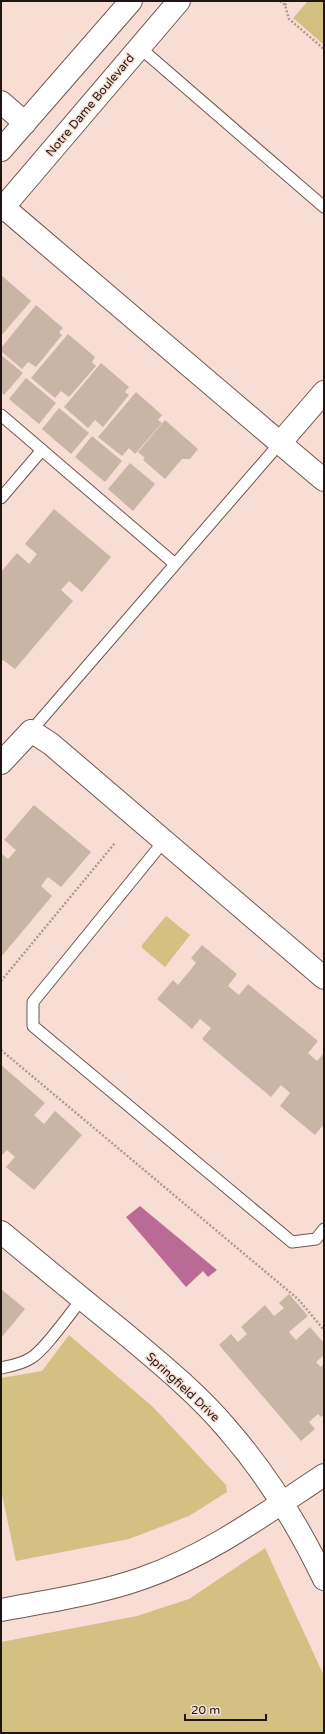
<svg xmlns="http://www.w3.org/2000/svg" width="325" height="1734" font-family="'Varela Round',sans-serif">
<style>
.green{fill:#d4c083}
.water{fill:#b96b96}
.building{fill:#c8b5a4}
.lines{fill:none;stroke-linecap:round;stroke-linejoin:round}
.lane-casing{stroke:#6e5750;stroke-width:13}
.street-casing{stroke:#6e5750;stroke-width:24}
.secondary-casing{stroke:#6e5750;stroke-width:24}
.path{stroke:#ae9992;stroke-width:2.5;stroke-dasharray:2 2;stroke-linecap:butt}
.lane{stroke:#fff;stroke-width:11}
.street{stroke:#fff;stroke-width:22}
.secondary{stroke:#fff;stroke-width:22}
.labels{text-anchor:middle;stroke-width:3;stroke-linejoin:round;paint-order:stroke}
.street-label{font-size:12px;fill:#1f1613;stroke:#f8ddd4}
</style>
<rect width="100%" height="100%" fill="#f8ddd4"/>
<g class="green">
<polygon points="308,1 324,1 324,45 293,18"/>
<polygon points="166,916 190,935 165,967 142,948 142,945"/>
<polygon points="69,1335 153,1407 226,1485 227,1492 189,1516 129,1539 16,1561 1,1490 1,1378 42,1371"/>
<polygon points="265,1548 324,1676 324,1733 1,1733 1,1642 137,1616 189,1599"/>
</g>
<polygon class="water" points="140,1206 217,1270 208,1277 203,1271 186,1287 126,1217"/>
<g class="building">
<polygon points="1,275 31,301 1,336"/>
<polygon points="36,305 63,328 59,332 62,335 36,367 28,362 22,369 1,351 1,348"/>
<polygon points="68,334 95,357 92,362 96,366 69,397 61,391 55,398 31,378"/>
<polygon points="1,355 23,373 4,395 1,392"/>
<polygon points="101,363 129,387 125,392 129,395 103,427 95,420 88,428 64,407"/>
<polygon points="26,378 56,403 39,424 9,399"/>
<polygon points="136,392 162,415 158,420 162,423 135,454 129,448 122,456 98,437"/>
<polygon points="59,408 89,433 71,454 42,429"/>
<polygon points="165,420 198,449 190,459 182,459 165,479 143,460 145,458 138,452"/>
<polygon points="92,436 122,461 105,482 75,457"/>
<polygon points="130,463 155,484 133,511 108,489"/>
<polygon points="54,509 111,557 82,592 69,581 61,590 73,601 15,669 3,660 1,662 1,572 17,553 29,564 37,554 25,544"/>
<polygon points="34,805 91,852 61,887 48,877 41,886 52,896 1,957 1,853 8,859 16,850 4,840"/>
<polygon points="202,945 237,974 228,986 239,995 248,984 318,1041 308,1053 317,1061 324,1053 324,1124 315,1135 280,1106 290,1093 281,1085 271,1097 202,1039 211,1028 200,1019 192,1029 157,999 173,980 178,985 196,963 191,958"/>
<polygon points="1,1065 45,1103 34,1115 44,1124 55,1111 82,1135 34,1190 6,1167 15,1157 7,1150 1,1156"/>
<polygon points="1,1289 25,1309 1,1338"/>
<polygon points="289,1294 308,1316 289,1332 296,1340 310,1327 324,1343 324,1355 316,1362 321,1367 324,1364 324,1414 321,1417 318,1414 309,1422 315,1429 301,1441 219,1345 231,1334 238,1342 247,1334 241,1327 265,1305 274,1316 284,1308 279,1303"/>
</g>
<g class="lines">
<defs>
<g id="lane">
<polyline points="139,47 324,207"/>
<polyline points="1,415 175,564"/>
<polyline points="1,498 42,450"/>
<polyline points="31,731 280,443"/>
<polyline points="164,841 33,1002 33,1026 292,1242 316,1239 324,1229"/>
<path d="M1 1368C11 1366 22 1364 31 1358 45 1350 70 1313 82 1299"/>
</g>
<g id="street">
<polyline points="1,102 25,123"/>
<polyline points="1,205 280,443 324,392"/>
<polyline points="280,443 324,480"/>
<polyline points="1,763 31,731 51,744 324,978"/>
<path d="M1 1232C41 1265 82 1299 123 1332 160 1363 198 1394 229 1431 268 1476 298 1525 324 1579"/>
<path d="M1 1610C48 1601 98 1594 143 1578 209 1555 266 1513 324 1475"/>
</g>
<g id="secondary">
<polyline points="1,150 131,1"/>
<polyline points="1,210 179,1"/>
</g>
</defs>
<use href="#lane" class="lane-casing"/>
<use href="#street" class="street-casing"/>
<use href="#secondary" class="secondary-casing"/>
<g class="path">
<polyline points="280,1 285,5 289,19 324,49"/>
<polyline points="285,5 288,1"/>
<polyline points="1,981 115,843"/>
<polyline points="1,1050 298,1299 324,1330"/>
</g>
<use href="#lane" class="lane"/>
<use href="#street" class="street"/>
<use href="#secondary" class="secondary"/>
</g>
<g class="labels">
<g class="street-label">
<text transform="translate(90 105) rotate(-50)" y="4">Notre Dame Boulevard</text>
<text transform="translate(183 1387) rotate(43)" y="4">Springfield Drive</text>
</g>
</g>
<rect width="325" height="1734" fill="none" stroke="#1f1613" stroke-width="4"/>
<path d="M185 1714v6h81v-6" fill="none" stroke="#1f1613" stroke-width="2"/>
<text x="191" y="1714" font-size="12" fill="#1f1613" stroke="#f8ddd4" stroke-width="3" paint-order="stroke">20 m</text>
</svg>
